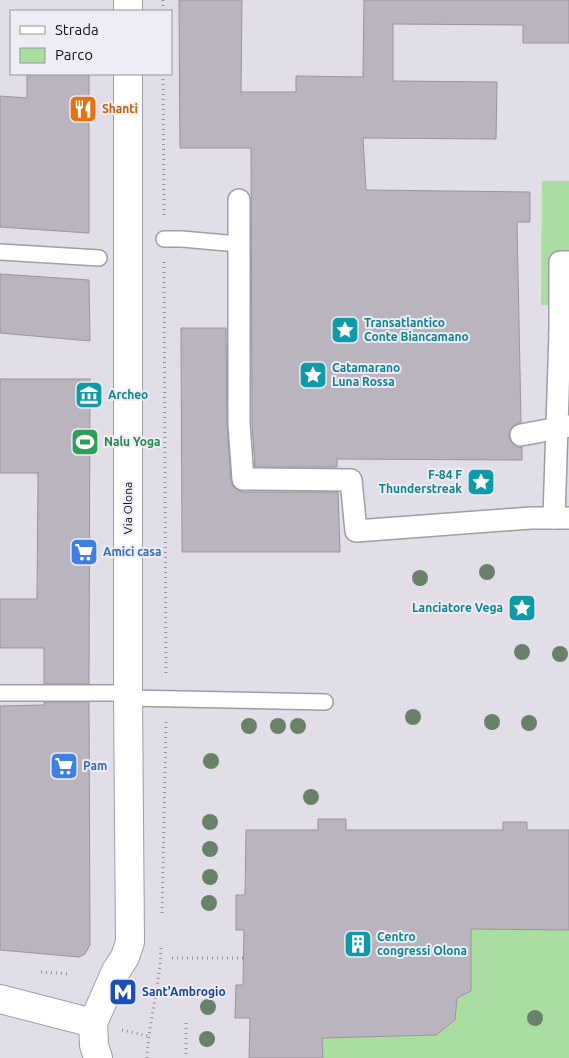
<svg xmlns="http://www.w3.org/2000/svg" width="569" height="1058" font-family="Ubuntu,sans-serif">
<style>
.green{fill:#aadea0}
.building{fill:#b9b4bd;stroke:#99949d}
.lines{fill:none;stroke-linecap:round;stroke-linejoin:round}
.service-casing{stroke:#9f9da5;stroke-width:18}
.pedestrian-casing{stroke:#9f9da5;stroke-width:24}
.minor-casing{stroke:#9f9da5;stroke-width:30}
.tertiary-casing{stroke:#9f9da5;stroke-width:30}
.path{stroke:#929097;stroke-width:3;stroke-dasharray:1 4;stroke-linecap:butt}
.service{stroke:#fff;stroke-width:15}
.pedestrian{stroke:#fff;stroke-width:21}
.minor{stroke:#fff;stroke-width:28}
.tertiary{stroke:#fff;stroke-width:28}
.tree{fill:#698168}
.labels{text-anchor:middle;stroke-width:4;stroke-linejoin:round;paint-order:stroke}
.food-label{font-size:12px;font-weight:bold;fill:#c56008;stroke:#eeecf5;text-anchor:start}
.culture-label{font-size:12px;font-weight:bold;fill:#0d838f;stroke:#eeecf5;text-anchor:start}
.leisure-label{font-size:12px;font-weight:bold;fill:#27864d;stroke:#eeecf5;text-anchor:start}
.street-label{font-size:12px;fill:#131215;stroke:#eeecf5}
.shop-label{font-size:12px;font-weight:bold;fill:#366cbe;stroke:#eeecf5;text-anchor:start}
.transit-label{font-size:12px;font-weight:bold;fill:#164399;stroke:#eeecf5;text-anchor:start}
</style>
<rect width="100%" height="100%" fill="#e1dee8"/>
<g class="green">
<polygon points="542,181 569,181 569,306 541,305"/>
<polygon points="471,929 569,930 569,1058 323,1058 322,1038 436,1035 455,1020 457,998 471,991"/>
</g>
<g class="building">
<polygon points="179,0 242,0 241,92 296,92 296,76 363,77 364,0 569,0 569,43 523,43 523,25 393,24 393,81 497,82 496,139 363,138 366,190 530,192 530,222 517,222 521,422 513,426 509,430 509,437 512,443 516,447 522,447 522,460 337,459 337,467 255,467 252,424 251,148 180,148"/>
<polygon points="27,74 89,74 89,233 0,227 0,96 27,98"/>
<polygon points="0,274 89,280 90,341 0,333"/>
<polygon points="181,328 226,328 227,425 231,480 233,486 237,490 243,492 338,492 340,552 182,552"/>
<polygon points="0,379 90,379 89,684 44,684 44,648 0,648 0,599 37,599 38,473 0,473"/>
<polygon points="44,702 89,702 90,945 85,954 79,957 0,950 0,706 44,705"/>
<polygon points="318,819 346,819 346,830 503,830 503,822 527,822 527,830 569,830 569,930 471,929 471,991 457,998 455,1020 436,1035 322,1038 323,1058 249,1058 250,1018 235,1018 236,985 243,985 244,930 236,930 236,895 245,895 246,830 318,830"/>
</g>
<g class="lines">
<defs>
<g id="service">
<polyline points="164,239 182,239 238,244"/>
<polyline points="0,252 99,258"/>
<polyline points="0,693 128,693"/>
<polyline points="128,698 325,702"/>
</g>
<g id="pedestrian">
<polyline points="239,200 239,424 243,479 351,480 356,531 531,518 569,518"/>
<polyline points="560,333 560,262 569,262"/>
<polyline points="521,435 569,426"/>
<polyline points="554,518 560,333 569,333"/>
</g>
<g id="minor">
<polyline points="128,0 128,11"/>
<polyline points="93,1023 116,971 125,957 130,942 128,693 128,74"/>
</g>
<polyline id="tertiary" points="0,999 93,1023 94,1045 98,1058"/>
</defs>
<use href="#service" class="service-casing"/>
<use href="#pedestrian" class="pedestrian-casing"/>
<use href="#minor" class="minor-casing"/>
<use href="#tertiary" class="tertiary-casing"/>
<g class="path">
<polyline points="163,0 163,11"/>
<polyline points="163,74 164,216"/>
<polyline points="164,262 166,676"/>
<polyline points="162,913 166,722"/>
<polyline points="172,958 244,958"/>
<polyline points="41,972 70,974"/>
<polyline points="186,1023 186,1058"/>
<polyline points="122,1030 148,1036"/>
<path d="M147 1058C149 1020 160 984 161 947"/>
</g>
<use href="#service" class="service"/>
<use href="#pedestrian" class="pedestrian"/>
<use href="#minor" class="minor"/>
<use href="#tertiary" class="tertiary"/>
</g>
<g class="tree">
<circle cx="487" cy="572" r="8"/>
<circle cx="420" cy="578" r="8"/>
<circle cx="522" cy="652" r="8"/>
<circle cx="560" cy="654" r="8"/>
<circle cx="413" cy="717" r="8"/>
<circle cx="492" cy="722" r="8"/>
<circle cx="529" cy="723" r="8"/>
<circle cx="249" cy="726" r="8"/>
<circle cx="278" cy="726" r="8"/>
<circle cx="298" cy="726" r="8"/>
<circle cx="211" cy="761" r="8"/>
<circle cx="311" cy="797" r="8"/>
<circle cx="210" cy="822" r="8"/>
<circle cx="210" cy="849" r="8"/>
<circle cx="210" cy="877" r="8"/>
<circle cx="209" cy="903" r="8"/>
<circle cx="208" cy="1007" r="8"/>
<circle cx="535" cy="1018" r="8"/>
<circle cx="207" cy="1039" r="8"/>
</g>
<defs>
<symbol id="restaurant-square" viewBox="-11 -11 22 22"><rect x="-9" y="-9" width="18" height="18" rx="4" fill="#e8710a" stroke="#eeecf5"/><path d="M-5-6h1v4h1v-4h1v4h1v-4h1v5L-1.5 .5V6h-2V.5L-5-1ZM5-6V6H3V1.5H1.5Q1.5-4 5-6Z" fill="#fff"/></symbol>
<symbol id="sight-square" viewBox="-11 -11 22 22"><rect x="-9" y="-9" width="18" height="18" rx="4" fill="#0f9aa8" stroke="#eeecf5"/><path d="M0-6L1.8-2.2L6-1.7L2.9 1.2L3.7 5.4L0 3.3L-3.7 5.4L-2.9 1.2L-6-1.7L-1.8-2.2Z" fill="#fff"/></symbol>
<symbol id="museum-square" viewBox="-11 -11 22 22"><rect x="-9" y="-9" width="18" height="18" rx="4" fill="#0f9aa8" stroke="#eeecf5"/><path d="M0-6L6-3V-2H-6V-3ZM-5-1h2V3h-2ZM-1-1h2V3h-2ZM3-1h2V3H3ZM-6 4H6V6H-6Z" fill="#fff"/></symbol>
<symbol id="stadium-square" viewBox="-11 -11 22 22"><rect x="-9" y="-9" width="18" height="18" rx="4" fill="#2e9e5b" stroke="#eeecf5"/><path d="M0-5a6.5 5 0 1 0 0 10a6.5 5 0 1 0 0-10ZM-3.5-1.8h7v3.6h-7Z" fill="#fff"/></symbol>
<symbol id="supermarket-square" viewBox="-11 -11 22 22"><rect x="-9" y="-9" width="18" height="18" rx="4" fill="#3f7fe0" stroke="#eeecf5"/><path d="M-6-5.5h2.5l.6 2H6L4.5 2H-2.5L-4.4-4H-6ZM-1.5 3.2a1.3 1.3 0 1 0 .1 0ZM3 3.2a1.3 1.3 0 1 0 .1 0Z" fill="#fff"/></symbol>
<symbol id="building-square" viewBox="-11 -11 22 22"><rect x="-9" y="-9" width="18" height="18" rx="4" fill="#0f9aa8" stroke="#eeecf5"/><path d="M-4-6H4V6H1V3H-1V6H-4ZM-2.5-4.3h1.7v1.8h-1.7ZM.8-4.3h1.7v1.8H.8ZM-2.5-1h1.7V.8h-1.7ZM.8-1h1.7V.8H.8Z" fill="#fff"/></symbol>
<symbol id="metro-square" viewBox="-11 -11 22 22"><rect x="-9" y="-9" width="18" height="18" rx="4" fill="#1a4fb4" stroke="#eeecf5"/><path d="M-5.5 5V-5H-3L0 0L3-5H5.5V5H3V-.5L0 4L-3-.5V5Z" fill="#fff"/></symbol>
</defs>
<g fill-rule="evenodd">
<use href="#restaurant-square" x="67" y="93" width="32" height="32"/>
<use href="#sight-square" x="329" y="314" width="32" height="32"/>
<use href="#sight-square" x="297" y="359" width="32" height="32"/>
<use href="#museum-square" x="73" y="379" width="32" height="32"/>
<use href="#stadium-square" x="69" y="426" width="32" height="32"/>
<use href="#sight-square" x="465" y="466" width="32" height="32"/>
<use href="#supermarket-square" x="68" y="536" width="32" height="32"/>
<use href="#sight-square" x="506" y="592" width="32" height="32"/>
<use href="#supermarket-square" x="48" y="750" width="32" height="32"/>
<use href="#building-square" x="342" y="928" width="32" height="32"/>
<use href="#metro-square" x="107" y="976" width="32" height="32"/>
</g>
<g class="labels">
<g class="food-label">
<text x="102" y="113">Shanti</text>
</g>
<g class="culture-label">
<text x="364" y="327">Transatlantico<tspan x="364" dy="14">Conte Biancamano</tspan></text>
<text x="332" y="372">Catamarano<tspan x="332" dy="14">Luna Rossa</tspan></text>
<text x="108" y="399">Archeo</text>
<text x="462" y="479" text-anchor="end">F-84 F<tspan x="462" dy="14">Thunderstreak</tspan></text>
<text x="503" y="612" text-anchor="end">Lanciatore Vega</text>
<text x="377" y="941">Centro<tspan x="377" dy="14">congressi Olona</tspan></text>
</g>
<g class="leisure-label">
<text x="104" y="446">Nalu Yoga</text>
</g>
<g class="street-label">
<text transform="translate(128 508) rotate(-90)" y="4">Via Olona</text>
</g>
<g class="shop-label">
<text x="103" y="556">Amici casa</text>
<text x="83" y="770">Pam</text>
</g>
<g class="transit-label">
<text x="142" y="996">Sant'Ambrogio</text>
</g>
</g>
<rect x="10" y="10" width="162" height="65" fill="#eeecf5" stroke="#96959b"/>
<rect x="20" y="26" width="25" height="8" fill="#ffffff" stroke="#96959b"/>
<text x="55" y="35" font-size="15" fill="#131215">Strada</text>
<rect x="20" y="48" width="25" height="15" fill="#aadea0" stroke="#96959b"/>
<text x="55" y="60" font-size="15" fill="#131215">Parco</text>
</svg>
